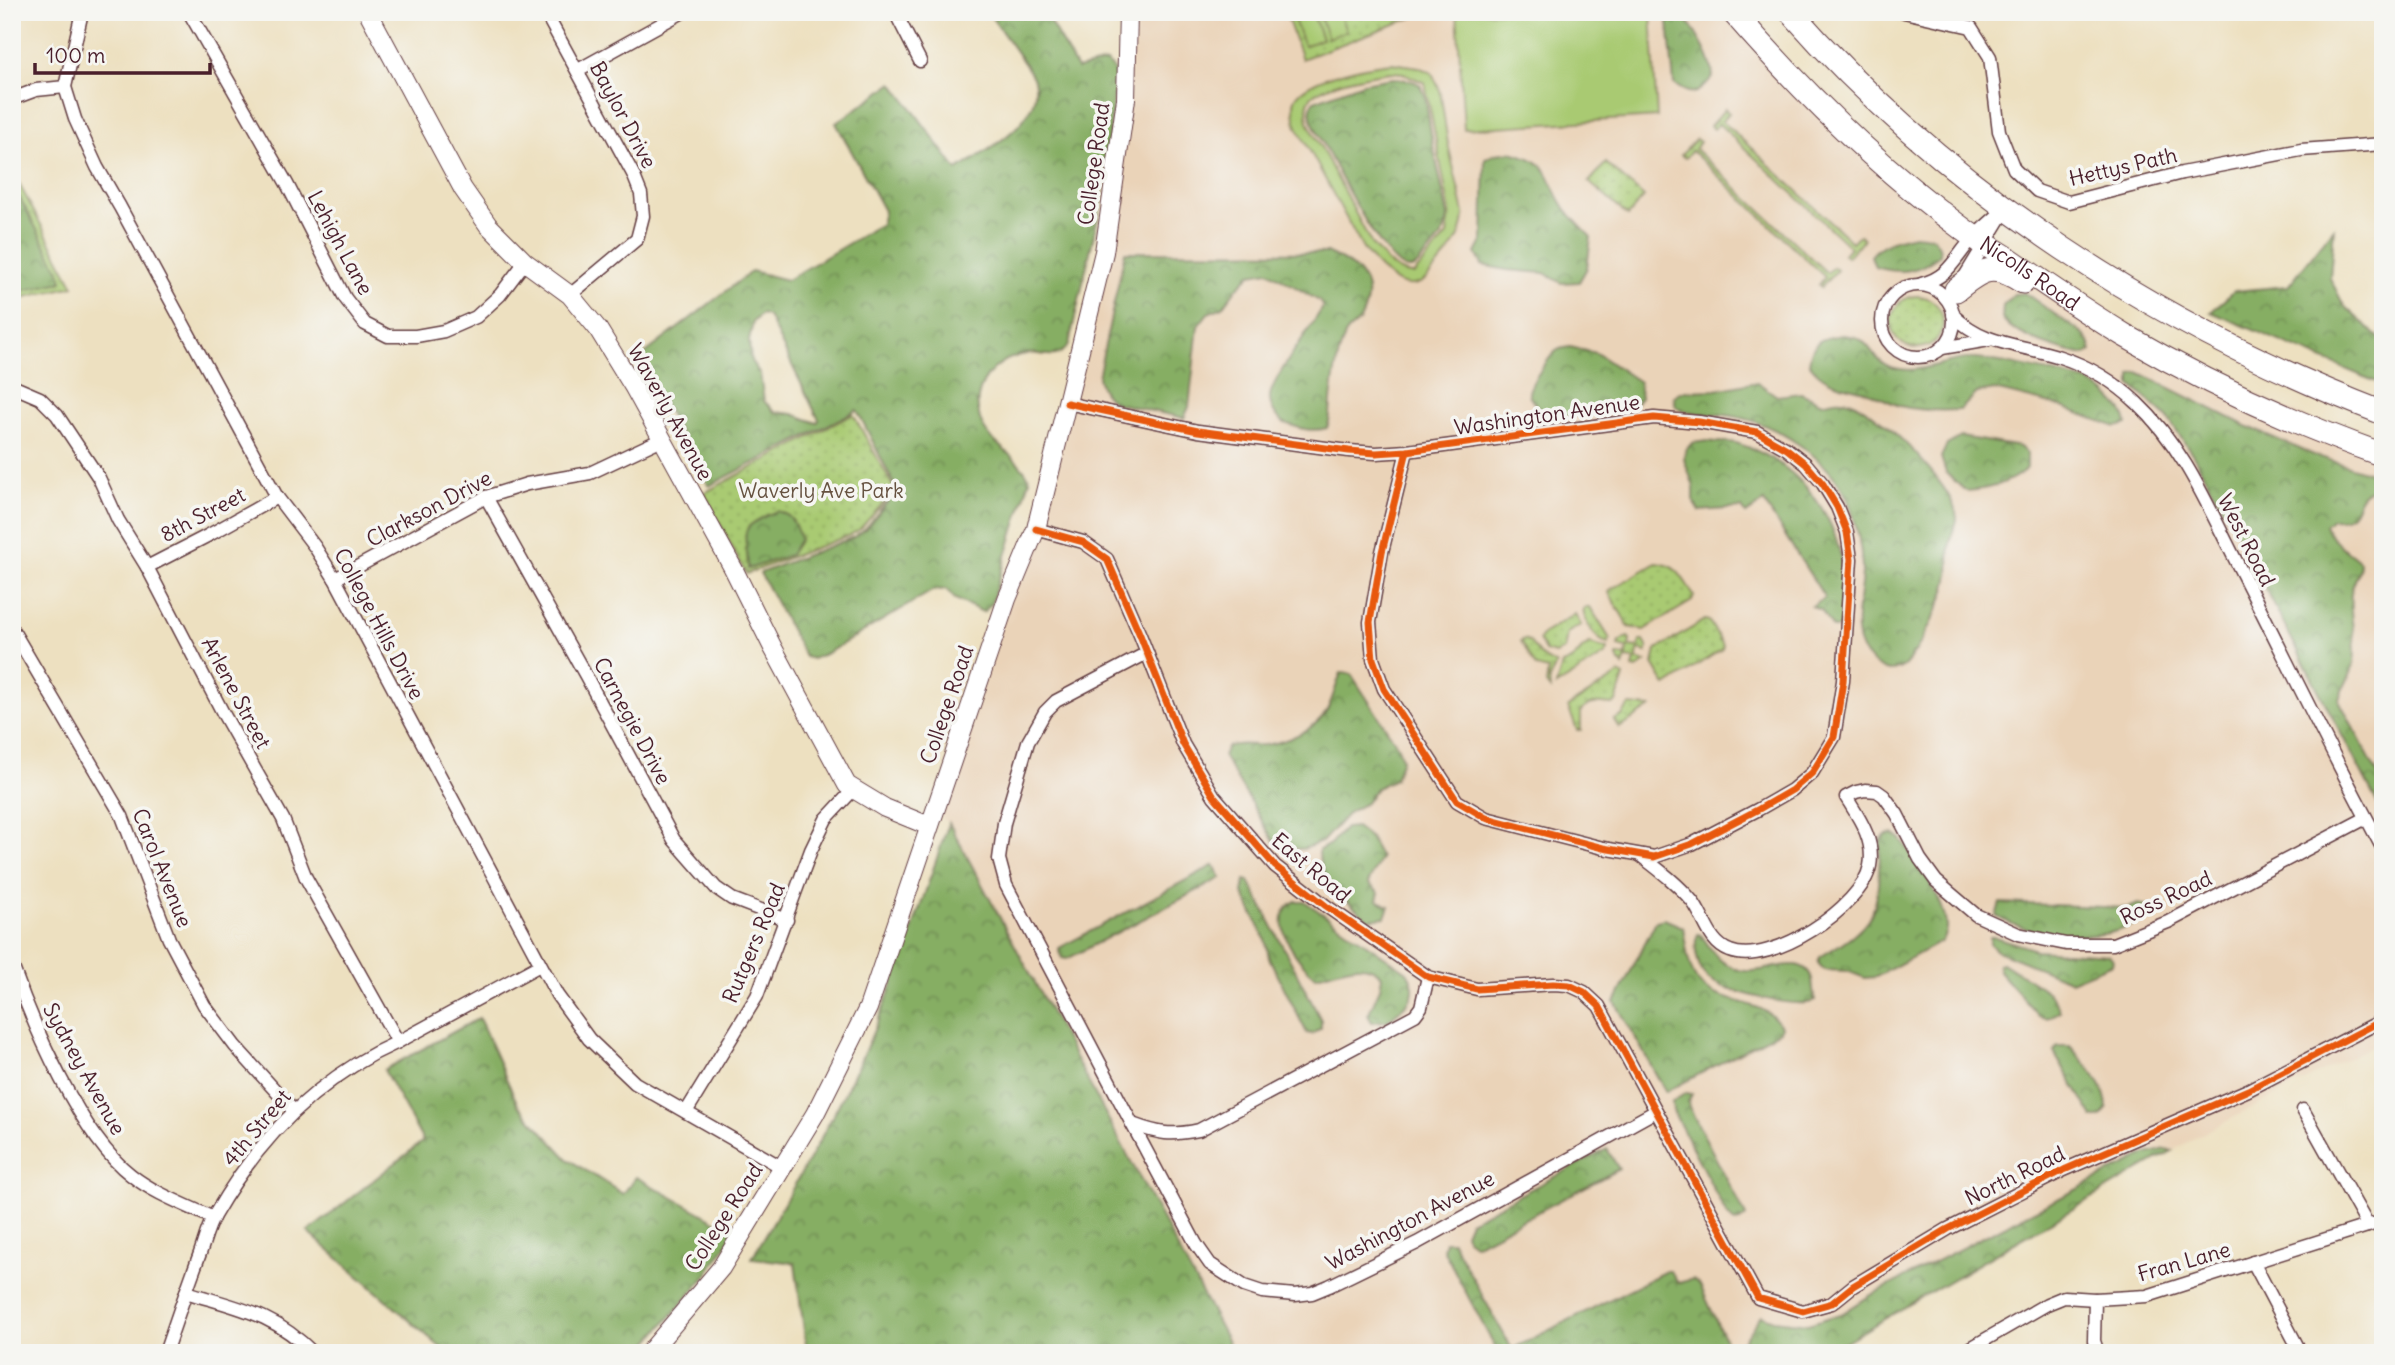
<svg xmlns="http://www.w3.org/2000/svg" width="2395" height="1365" font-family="Delius,sans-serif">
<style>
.built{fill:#ead3b8}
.green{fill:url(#green-dots);stroke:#7a744e;stroke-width:2}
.forest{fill:url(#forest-crowns);stroke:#686648;stroke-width:2;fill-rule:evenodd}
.pitch{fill:#a9ca72;stroke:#7a744e;stroke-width:2;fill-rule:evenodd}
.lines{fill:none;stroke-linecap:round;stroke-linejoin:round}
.street-casing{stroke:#623c41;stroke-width:15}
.secondary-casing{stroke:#623c41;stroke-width:20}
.highway-casing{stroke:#623c41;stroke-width:25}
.street{stroke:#fff;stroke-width:12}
.secondary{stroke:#fff;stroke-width:18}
.highway{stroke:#fff;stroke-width:23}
.cycleway-casing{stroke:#f6f6f2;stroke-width:11}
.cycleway{stroke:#e8590c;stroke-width:7}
.labels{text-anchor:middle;stroke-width:7;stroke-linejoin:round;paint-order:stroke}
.street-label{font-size:21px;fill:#4a1f2b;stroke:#f6f6f2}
.park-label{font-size:21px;fill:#665240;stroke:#f6f6f2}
</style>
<defs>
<pattern id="green-dots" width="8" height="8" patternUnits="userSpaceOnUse" patternTransform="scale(1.75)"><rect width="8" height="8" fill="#a9ca72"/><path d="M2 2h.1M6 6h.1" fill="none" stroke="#93ad63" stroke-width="1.8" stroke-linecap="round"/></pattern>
<pattern id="forest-crowns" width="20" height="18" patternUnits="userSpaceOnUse" patternTransform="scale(1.75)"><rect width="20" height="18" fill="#86ae64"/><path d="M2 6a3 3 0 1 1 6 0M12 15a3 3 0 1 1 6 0" fill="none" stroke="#708d53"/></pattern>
</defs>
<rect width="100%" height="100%" fill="#f6f6f2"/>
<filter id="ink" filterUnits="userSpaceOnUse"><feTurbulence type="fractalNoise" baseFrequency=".0143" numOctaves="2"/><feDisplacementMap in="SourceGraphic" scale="14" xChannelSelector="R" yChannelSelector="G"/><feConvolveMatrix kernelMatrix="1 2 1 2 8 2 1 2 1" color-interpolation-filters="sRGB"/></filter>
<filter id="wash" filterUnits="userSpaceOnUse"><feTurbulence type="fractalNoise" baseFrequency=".00686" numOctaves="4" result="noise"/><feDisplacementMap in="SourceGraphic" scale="28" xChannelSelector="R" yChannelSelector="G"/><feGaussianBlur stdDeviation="1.57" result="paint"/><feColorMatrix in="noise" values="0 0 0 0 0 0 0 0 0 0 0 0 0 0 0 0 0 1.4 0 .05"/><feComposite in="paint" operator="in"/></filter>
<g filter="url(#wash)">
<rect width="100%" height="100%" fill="#ede0c0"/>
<polygon class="built" points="1128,12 1733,12 1825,109 2086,311 2383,455 2383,1040 2198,1136 1826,1353 1234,1353 949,823 934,810 1036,529 1104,253"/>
<g class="green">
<polygon points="1285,12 1427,12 1302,59"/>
<polygon points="1725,109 1729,113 1722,121 1852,242 1859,235 1864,239 1847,257 1844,254 1850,247 1719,124 1713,129 1710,126"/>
<polygon points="1696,139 1700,142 1695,149 1827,273 1834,267 1837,270 1821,287 1819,285 1825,277 1692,151 1685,158 1681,155"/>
<polygon points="1606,163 1644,197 1628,216 1589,182"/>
<polygon points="12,171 74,286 12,300"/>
<circle cx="1917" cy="322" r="26"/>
<polygon points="853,414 895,490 860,529 850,535 746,574 704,493"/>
<path d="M1656 563C1678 564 1683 579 1694 596L1692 601 1644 630 1629 627 1609 593 1610 590Z"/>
<path d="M1587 607H1590L1610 639 1608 644C1594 638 1585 624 1583 609Z"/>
<polygon points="1575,614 1581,625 1567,633 1564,650 1555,654 1545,651 1539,640 1544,633"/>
<polygon points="1705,620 1709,621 1723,645 1722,649 1666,686 1653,664 1656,650"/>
<polygon points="1628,637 1630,639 1629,647 1638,648 1640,641 1644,641 1648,648 1646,652 1638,650 1637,659 1646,662 1637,669 1633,668 1635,659 1626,658 1623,666 1617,658 1617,655 1626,656 1627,648 1618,646 1619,642"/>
<polygon points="1524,639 1529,641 1541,656 1556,665 1549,679 1550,689 1546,684 1548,670 1536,667 1521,641"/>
<path d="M1590 644 1607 649 1606 654 1556 686 1562 664C1579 659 1578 648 1590 644Z"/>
<path d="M1620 674 1624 676 1616 702 1613 705C1599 704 1591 700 1581 712V730H1577L1568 707Z"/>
<polygon points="1629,705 1651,707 1619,728 1614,720 1622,716"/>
</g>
<g class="forest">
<path d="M988 12H1044L1077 69 1106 62 1113 68 1116 77 1102 199 1069 344C1057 364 1044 351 1026 354 994 359 970 387 980 419 987 443 1016 453 1030 479L991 604 983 612 955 599 946 589 932 591 827 653 812 659 805 657 760 573 854 537 866 528 897 490 857 410 709 486 639 358 752 271 787 280 881 224 884 211 836 123 893 83 957 170C985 152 1045 120 1034 80 1030 68 997 26 988 12ZM761 314 768 316 819 420 817 423 793 414 775 412 764 401 760 374 751 361 749 341 753 322Z"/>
<path d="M1667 12H1683C1694 33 1711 53 1713 76 1700 93 1693 99 1674 84Z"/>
<path d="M1393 78 1413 81 1420 85 1425 95 1433 146 1448 215C1448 232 1435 244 1425 256 1420 261 1415 270 1408 269 1383 268 1325 146 1312 121 1310 113 1309 108 1314 101L1363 83Z"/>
<path d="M1511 152C1556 164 1543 175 1565 208 1572 218 1582 228 1591 237L1587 268 1579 282 1562 283 1544 273 1507 270 1482 265 1476 253 1483 240 1485 159 1495 154Z"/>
<polygon points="12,183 60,273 62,282 12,293"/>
<polygon points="2334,228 2330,278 2344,306 2383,341 2383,385 2211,312 2234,291 2288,286"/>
<path d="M1914 235 1933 237 1939 246 1940 254C1919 273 1901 274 1875 267L1871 256C1882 242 1897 239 1914 235Z"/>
<path d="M1125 252 1328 253C1359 267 1378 282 1361 318 1357 326 1346 329 1344 338 1337 356 1333 381 1331 401 1330 411 1331 418 1327 428 1312 432 1300 429 1285 423 1277 419 1269 406 1270 396 1273 378 1312 326 1323 307L1319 301 1268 271 1251 274 1237 288 1223 307 1208 313 1198 326 1189 407 1184 418 1116 403C1105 397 1101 390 1098 377Z"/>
<path d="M2025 293 2084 335 2090 344 2091 351 2085 355C2061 351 2017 337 2002 319L2003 305 2014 294Z"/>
<path d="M1842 335C1847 336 1854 336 1858 338 1875 347 1872 365 1900 369 1926 373 1950 357 1975 359 2012 362 2051 373 2087 381 2102 389 2125 407 2127 424L2116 427 2059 406 1995 390 1977 393 1960 410C1940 411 1920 411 1900 406 1888 402 1877 395 1865 391 1842 385 1824 384 1809 363 1812 340 1821 338 1842 335Z"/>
<path d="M1570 347 1596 353 1639 382 1641 398 1635 404C1612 408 1569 421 1548 413 1541 410 1531 402 1529 394 1528 386 1549 358 1555 352 1559 348 1565 348 1570 347Z"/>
<path d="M2138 372 2244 425 2314 455 2383 477V489C2345 487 2370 522 2332 519L2325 525C2330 541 2348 551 2360 562 2360 574 2353 581 2351 593 2348 618 2360 645 2352 670 2349 681 2341 688 2339 700L2383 784V814L2236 532 2193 455 2166 416 2131 385V375Z"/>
<path d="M1757 382 1777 396 1801 393 1822 403C1833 400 1840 398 1852 402 1880 413 1955 486 1957 518 1957 525 1951 535 1950 543 1948 556 1951 568 1948 580 1944 600 1919 650 1905 665 1903 667 1895 671 1891 671 1884 671 1877 666 1872 662 1844 638 1863 598 1862 567 1861 545 1857 525 1850 505 1833 460 1777 423 1732 416 1713 413 1692 416 1675 406L1674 396 1683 391 1716 390Z"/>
<path d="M1961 437 2020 447 2027 454V468C2011 483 1987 490 1966 491L1946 473 1941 457 1947 445Z"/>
<path d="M1708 441C1719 444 1728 440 1739 444 1790 460 1828 501 1840 553 1845 574 1843 606 1842 628H1833L1821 610 1812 606 1825 598 1764 502 1746 514 1742 508 1699 511 1694 501V487L1684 459 1686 450 1692 443Z"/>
<path d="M777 511C793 515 795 524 800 539L790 555 748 569C747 530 734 529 777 511Z"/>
<path d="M1341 673 1351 674 1397 745 1402 759 1395 779 1376 788 1366 803 1349 812 1322 842 1303 849 1282 848 1274 841 1223 756 1227 747C1240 742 1250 746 1265 745 1286 742 1316 730 1327 710 1333 699 1336 685 1341 673Z"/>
<path d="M949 823 1234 1353H807L795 1263 752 1258C787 1198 823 1138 853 1076 893 995 919 908 949 823Z"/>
<path d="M1356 827 1370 838 1381 858 1368 883 1379 893 1377 900 1389 906 1385 917 1368 919C1347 901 1317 880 1319 850L1330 844 1345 828Z"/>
<path d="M1893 834 1901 839C1917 864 1943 894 1946 925 1947 931 1944 935 1942 941L1876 977 1865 978 1847 971 1824 970 1818 963 1820 957C1886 917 1875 911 1881 840L1886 835Z"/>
<polygon points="1214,865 1221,878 1067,959 1062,958 1059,952 1059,948"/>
<polygon points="1245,880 1249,881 1321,1020 1321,1028 1312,1034 1307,1033 1269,958 1265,939 1243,893"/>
<path d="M1296 901H1304L1407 972C1423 996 1405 1006 1387 1021L1372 1022 1368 1015 1380 988 1382 976C1365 956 1338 971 1316 976 1297 964 1264 915 1296 901Z"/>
<path d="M2000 903 2129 908 2138 904 2148 906V913L2144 921C2134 924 2124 929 2113 932 2083 940 2023 933 1996 916Z"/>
<path d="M1664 919 1683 927C1686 944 1687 966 1697 980 1716 1007 1761 995 1781 1026L1780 1031 1666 1092 1615 1002 1656 921Z"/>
<path d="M1698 934 1701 935C1709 945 1714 957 1726 964 1734 969 1743 972 1752 971 1770 971 1804 953 1812 979 1813 986 1813 994 1815 1001 1794 1009 1727 992 1709 979 1698 971 1692 946 1698 934Z"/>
<polygon points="1990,937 1995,937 2036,950 2109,955 2113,959 2112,964 2071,981 1997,951 1990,944"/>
<path d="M2002 963C2021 976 2053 988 2060 1011L2047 1018 2039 1016 1999 971 1998 965Z"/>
<polygon points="479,1018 518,1105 568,1159 623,1194 636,1177 735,1232 705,1277 639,1353 447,1353 308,1232 423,1141 384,1070"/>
<path d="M2058 1046H2070C2085 1064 2107 1084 2107 1109L2100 1117H2093L2057 1058 2054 1051Z"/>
<polygon points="1686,1093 1692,1094 1688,1102 1689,1107 1746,1216 1740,1221 1734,1222 1726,1213 1673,1111 1672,1102"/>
<polygon points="1607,1149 1619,1169 1479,1243 1474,1244 1467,1239 1465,1233 1470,1221"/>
<polygon points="2166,1149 2172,1151 1826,1353 1498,1353 1443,1249 1445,1241 1452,1241 1512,1349 1666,1271 1670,1271 1678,1283 1693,1279 1700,1285 1730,1351 1739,1347 1761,1315 1774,1320 1808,1324 1843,1313 1869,1296 2016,1220 2147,1154"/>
</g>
<g class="pitch">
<polygon points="1291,12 1312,12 1322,39 1304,46"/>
<polygon points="1318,12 1339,12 1346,31 1328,38"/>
<polygon points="1457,12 1651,12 1657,117 1464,129"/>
<path d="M1392 63 1419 67 1432 73 1440 90 1448 144 1464 213C1464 231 1456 244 1444 258 1438 264 1432 273 1426 279 1402 299 1377 266 1363 249L1297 127C1295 119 1292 108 1295 99 1305 77 1370 65 1392 63ZM1391 72 1403 73 1425 83 1450 212 1447 235 1414 274C1396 275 1383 257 1372 245L1308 122C1307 113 1305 102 1313 95 1331 81 1369 75 1391 72Z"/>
</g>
</g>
<g filter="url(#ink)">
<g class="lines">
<defs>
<g id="street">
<polyline points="82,12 65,87 75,119 97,167 120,207 277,497 315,547 335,579 557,995 589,1039 635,1083 783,1168"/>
<polyline points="189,12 287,184 345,298 365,324 388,336 416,336 444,331 476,317 500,295 525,262"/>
<polyline points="545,12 633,174 641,194 643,216 637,239 570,295"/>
<polyline points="895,12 920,61"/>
<polyline points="1904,12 1971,27 1990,57 1999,131 2014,169 2037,191 2069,202 2182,173 2301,150 2383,144"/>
<polyline points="578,70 683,12"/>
<polyline points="12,99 36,90 65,87"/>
<polyline points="1964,278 2000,219"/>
<path d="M1921 284C1951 277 1955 256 1975 236 1984 227 1995 218 2005 209"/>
<circle cx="1918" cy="321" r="36"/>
<path d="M1953 315C1984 346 2021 344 2060 357 2088 366 2116 383 2137 403 2184 447 2209 509 2238 565 2286 659 2332 755 2383 849"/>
<polyline points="1942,348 1989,340"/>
<polyline points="12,386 40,398 57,415 99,478 118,520 147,567 224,715 283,819 306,878 398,1042"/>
<polyline points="1067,403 1198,431 1349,451 1376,453 1407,451 1654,418 1699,422 1757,432 1787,449 1806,464 1823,484 1837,507 1847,532 1851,559 1843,681 1834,737 1812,773 1792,790 1759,809 1692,844 1654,857 1603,848 1486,818 1457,801 1384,689 1373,659 1370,622 1382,552 1407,451"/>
<polyline points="486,497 586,676 674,840 716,888 732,899 787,920"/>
<polyline points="1036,529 1083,542 1107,559 1140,635 1183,744 1214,796 1275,866 1326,906 1428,977 1477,989 1553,984 1569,985 1584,992 1599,1006 1758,1298 1803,1311 1832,1303 1853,1286 1948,1229 2064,1170 2248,1090 2383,1020"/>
<polyline points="147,567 209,535 277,497"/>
<polyline points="335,579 486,497 527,484 590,473 662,439"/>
<polyline points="12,629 122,816 169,939 204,1005 235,1046 293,1110"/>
<path d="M1147 653 1056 701 1045 712 1028 742 1004 823 999 859 1006 885 1132 1124C1159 1134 1171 1136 1199 1130L1415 1015 1421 1007 1428 977"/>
<path d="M1640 855C1658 869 1677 883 1692 901 1705 917 1708 943 1730 951 1771 967 1862 907 1870 866 1875 840 1859 818 1846 797L1856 792 1865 790 1877 791 1884 796 1897 814 1920 859 1936 881 1976 915 2018 934 2066 944H2113L2168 922 2366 818"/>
<path d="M12 965C33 1025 81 1137 131 1175 155 1194 186 1205 213 1218"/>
<polyline points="2303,1110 2368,1226"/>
<polyline points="686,1112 757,996 811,850 826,819 854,789"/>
<polyline points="1132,1124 1196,1244 1210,1264 1244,1286 1262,1292 1295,1295 1312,1293 1329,1286 1417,1243 1656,1111"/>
<polyline points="2253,1262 2301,1353"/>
<path d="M186 1292C237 1308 274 1313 313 1353"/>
<polyline points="2095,1299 2094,1341 2098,1353"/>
<path d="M165 1353C176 1321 187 1288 199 1256 204 1243 207 1228 214 1216 258 1139 317 1078 398 1042L540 965"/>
<polyline points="1962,1353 2047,1304 2064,1297 2095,1299 2147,1296 2383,1221"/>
</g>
<g id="secondary">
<polyline points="368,12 463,189 488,225 525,262 570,295 598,329 633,386 733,568 773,648 847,785 885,808 929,826"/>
<polyline points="649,1353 721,1268 815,1114 868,1008 1007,599 1036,529 1104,252 1126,99 1128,12"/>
</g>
<g id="highway">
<path id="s1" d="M1733 12C1801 90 1877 166 1960 227 1975 239 1992 248 2009 259 2047 285 2084 311 2124 335 2206 383 2293 423 2383 455"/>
<path d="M1791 12C1950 193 2159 327 2383 413"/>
<path d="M1956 290C1982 269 1993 262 2023 282"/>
</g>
</defs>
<use href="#street" class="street-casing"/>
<use href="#secondary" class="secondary-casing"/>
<use href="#highway" class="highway-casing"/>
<use href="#street" class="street"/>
<use href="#secondary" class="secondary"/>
<use href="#highway" class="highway"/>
<defs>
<g id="cycleway">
<polyline points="1067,403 1198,431 1349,451 1376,453 1407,451 1654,418 1699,422 1757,432 1787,449 1806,464 1823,484 1837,507 1847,532 1851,559 1843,681 1834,737 1812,773 1792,790 1759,809 1692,844 1654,857 1603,848 1486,818 1457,801 1384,689 1373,659 1370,622 1382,552 1407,451"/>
<polyline points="1036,529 1083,542 1107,559 1140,635 1183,744 1214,796 1275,866 1326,906 1428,977 1477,989 1553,984 1569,985 1584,992 1599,1006 1758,1298 1803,1311 1832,1303 1853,1286 1948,1229 2064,1170 2248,1090 2383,1020"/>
</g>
</defs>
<use href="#cycleway" class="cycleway-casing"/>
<use href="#cycleway" class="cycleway"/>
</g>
</g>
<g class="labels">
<g class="street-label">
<text transform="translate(623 115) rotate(62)" y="7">Baylor Drive</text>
<text transform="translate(1094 164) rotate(-82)" y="7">College Road</text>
<text transform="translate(2123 167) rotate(-13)" y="7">Hettys Path</text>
<text transform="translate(340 243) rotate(62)" y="7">Lehigh Lane</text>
<text dy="7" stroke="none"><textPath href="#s1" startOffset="397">Nicolls Road</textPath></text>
<text transform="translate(670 412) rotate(61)" y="7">Waverly Avenue</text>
<text transform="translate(1547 415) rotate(-8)" y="7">Washington Avenue</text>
<text transform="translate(429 509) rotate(-28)" y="7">Clarkson Drive</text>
<text transform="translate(203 515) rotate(-28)" y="7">8th Street</text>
<text transform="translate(2246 540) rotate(63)" y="7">West Road</text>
<text transform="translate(379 624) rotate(62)" y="7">College Hills Drive</text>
<text transform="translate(236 693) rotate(62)" y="7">Arlene Street</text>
<text transform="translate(947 705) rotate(-71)" y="7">College Road</text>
<text transform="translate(632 721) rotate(62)" y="7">Carnegie Drive</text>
<text transform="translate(162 868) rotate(68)" y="7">Carol Avenue</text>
<text transform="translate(1311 868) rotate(40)" y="7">East Road</text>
<text transform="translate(2166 898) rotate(-25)" y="7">Ross Road</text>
<text transform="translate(754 943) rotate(-67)" y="7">Rutgers Road</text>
<text transform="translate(84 1069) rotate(61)" y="7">Sydney Avenue</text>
<text transform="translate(257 1128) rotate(-50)" y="7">4th Street</text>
<text transform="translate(2015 1176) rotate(-26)" y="7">North Road</text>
<text transform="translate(724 1217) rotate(-57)" y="7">College Road</text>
<text transform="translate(1410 1221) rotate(-28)" y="7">Washington Avenue</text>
<text transform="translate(2184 1262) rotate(-16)" y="7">Fran Lane</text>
</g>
<g class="park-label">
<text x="821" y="498">Waverly Ave Park</text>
</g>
</g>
<rect width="2395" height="1365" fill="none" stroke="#f6f6f2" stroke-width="42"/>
<path d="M35 63v10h175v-10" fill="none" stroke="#4a1f2b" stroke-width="3.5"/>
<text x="46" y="63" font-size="21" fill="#4a1f2b" stroke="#f6f6f2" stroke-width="5" paint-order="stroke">100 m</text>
</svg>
